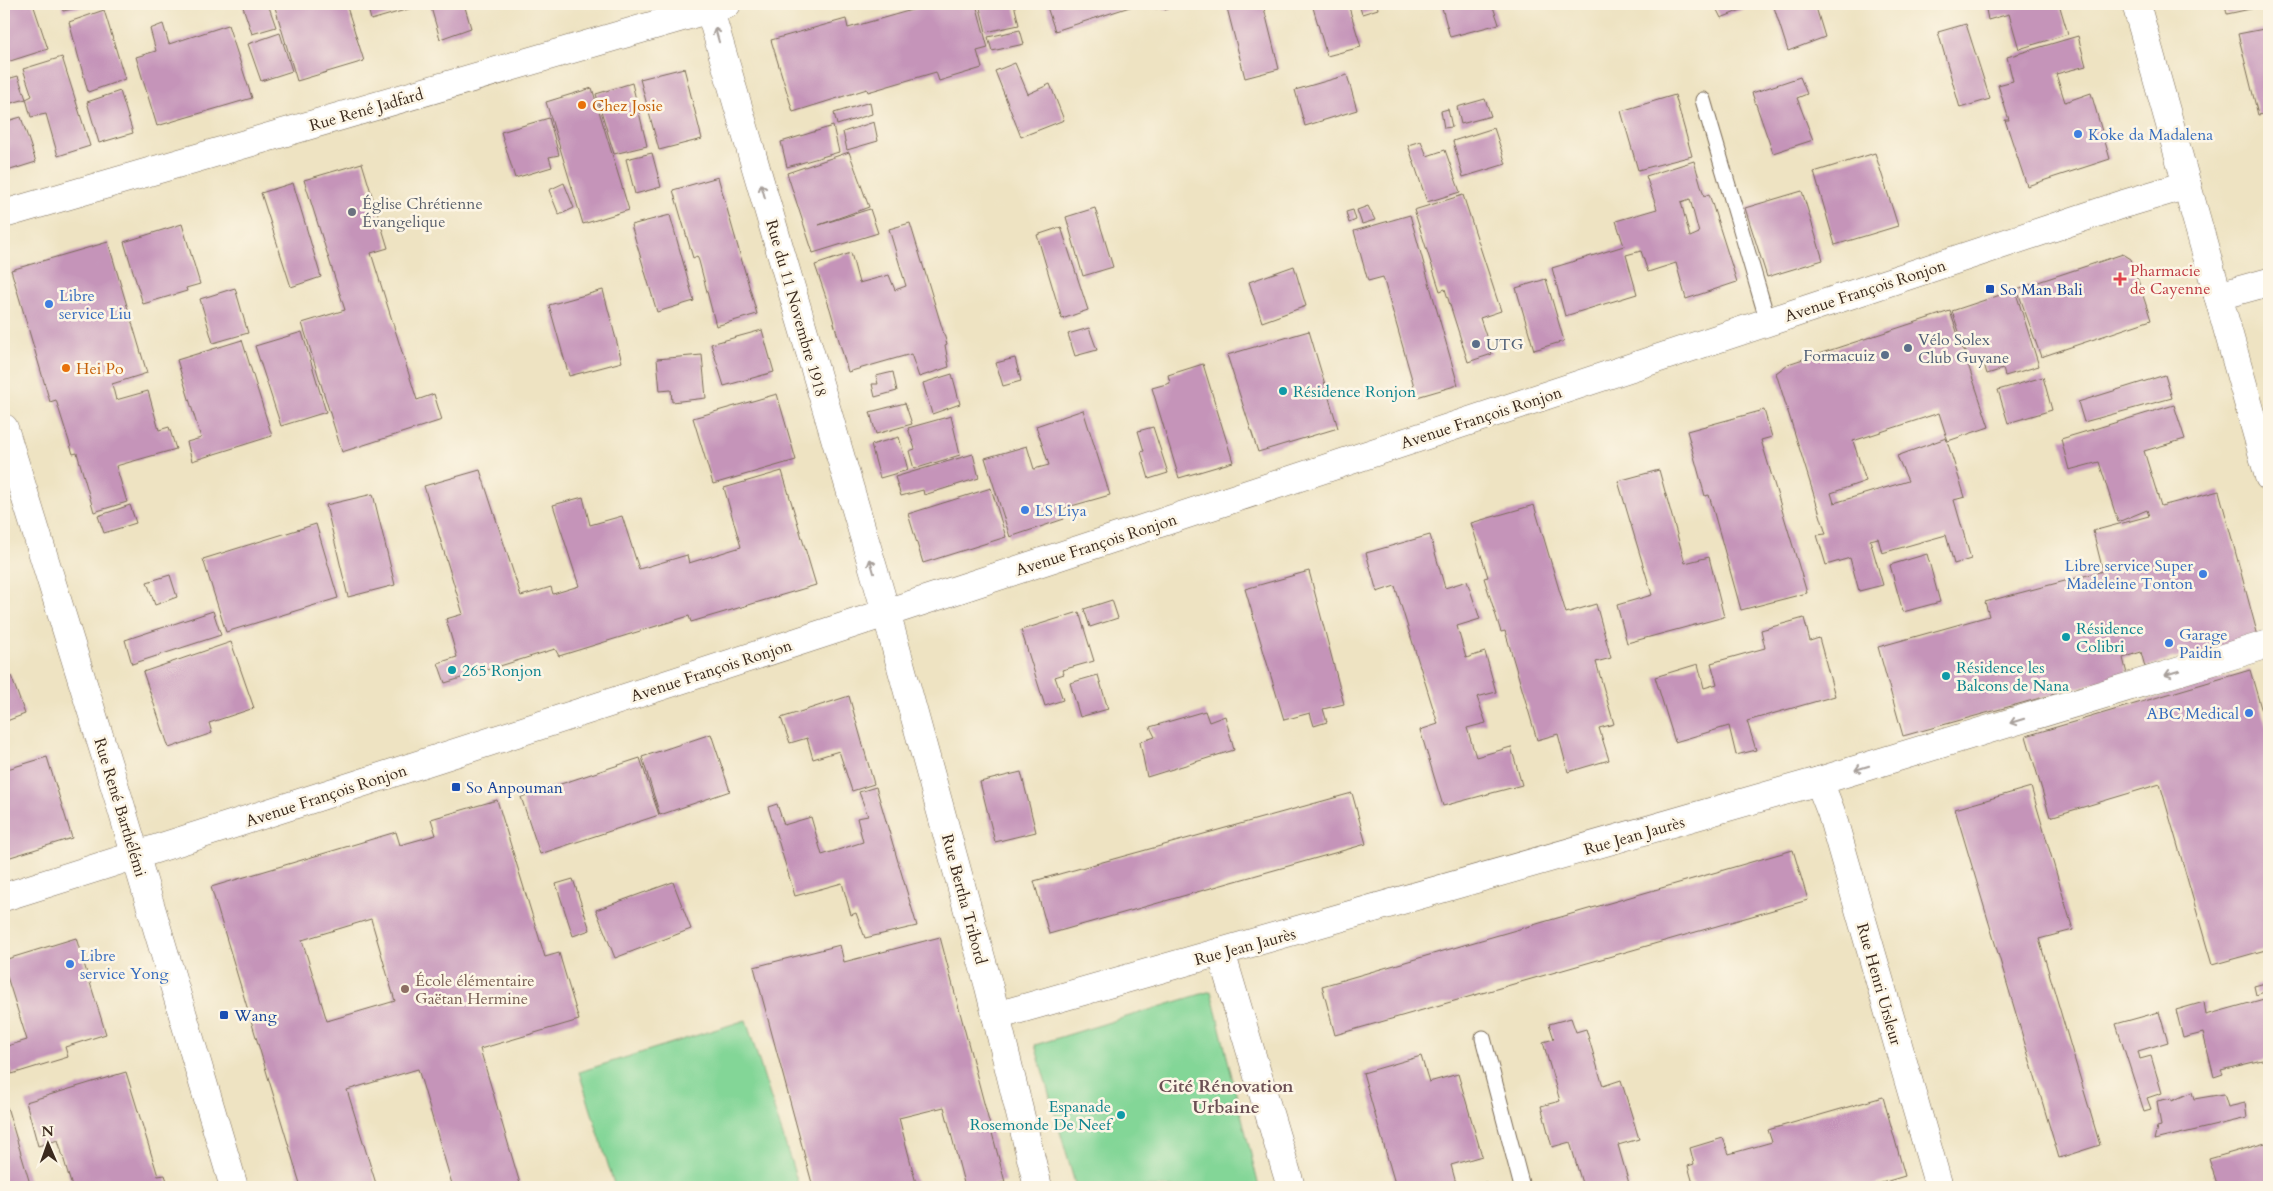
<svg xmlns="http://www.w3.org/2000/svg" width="2273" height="1191" font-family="Cardo,serif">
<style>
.green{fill:#83d697;stroke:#5f805a}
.building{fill:#c594b9;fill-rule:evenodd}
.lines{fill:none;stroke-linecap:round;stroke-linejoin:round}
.service-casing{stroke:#7a6b57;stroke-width:17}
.minor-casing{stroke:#7a6b57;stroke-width:29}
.tertiary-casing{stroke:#7a6b57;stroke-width:29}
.service{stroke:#fff;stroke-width:15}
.minor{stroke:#fff;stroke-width:28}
.tertiary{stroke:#fff;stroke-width:28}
.oneway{stroke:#a79f9a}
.food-dot{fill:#e8710a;stroke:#fcf5e5;stroke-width:2}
.shop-dot{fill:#3f7fe0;stroke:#fcf5e5;stroke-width:2}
.worship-dot{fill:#6b7280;stroke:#fcf5e5;stroke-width:2}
.health-dot{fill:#e0444e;stroke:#fcf5e5;stroke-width:2}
.transit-dot{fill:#1a4fb4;stroke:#fcf5e5;stroke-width:2}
.service-dot{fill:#5c6f8a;stroke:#fcf5e5;stroke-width:2}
.culture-dot{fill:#0f9aa8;stroke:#fcf5e5;stroke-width:2}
.education-dot{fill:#8d6e63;stroke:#fcf5e5;stroke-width:2}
.labels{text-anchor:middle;stroke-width:5;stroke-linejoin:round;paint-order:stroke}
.food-label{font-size:16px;fill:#c56008;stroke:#fcf5e5;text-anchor:start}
.street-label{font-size:16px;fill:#3b2a1e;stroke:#fcf5e5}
.shop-label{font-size:16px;fill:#366cbe;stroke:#fcf5e5;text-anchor:start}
.worship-label{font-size:16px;fill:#5b616d;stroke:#fcf5e5;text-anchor:start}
.health-label{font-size:16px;fill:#be3a42;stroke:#fcf5e5;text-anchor:start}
.transit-label{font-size:16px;fill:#164399;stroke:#fcf5e5;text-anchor:start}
.service-label{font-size:16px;fill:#4e5e75;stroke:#fcf5e5;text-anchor:start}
.culture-label{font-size:16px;fill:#0d838f;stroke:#fcf5e5;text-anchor:start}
.education-label{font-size:16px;fill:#785e54;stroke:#fcf5e5;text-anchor:start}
.neighbourhood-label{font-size:18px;font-weight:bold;fill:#6b4f54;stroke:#fcf5e5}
</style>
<rect width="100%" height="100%" fill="#fcf5e5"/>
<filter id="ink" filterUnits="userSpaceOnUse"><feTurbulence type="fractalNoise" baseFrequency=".02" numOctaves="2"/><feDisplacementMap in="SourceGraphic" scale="10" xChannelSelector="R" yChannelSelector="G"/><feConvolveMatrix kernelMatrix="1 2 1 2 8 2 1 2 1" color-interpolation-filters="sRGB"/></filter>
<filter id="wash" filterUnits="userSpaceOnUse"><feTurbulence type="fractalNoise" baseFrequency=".0096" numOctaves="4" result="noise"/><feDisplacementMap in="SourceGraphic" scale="20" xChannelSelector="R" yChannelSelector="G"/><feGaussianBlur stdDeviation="1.12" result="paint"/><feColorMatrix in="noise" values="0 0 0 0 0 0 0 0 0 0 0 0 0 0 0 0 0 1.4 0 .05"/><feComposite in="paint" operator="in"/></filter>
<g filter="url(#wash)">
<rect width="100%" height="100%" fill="#eee3c2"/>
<g class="green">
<polygon points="1211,991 1259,1187 1076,1187 1035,1045"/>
<polygon points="746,1020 799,1187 615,1187 579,1072"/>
</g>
<g id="blocks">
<g class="building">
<polygon points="4,4 33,4 48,49 4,63"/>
<polygon points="61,4 91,4 92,5 63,11"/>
<polygon points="242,4 268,4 276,27 252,34"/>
<polygon points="274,4 346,4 364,61 297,81"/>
<polygon points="367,4 411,4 412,8 371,20"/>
<polygon points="430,4 464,4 471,28 440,39"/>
<polygon points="918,4 976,4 988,48 977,51 982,68 939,81 936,72 868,92 867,89 793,112 771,40 846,19 848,28 919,8"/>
<polygon points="979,4 1014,4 1019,25 986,32"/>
<polygon points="1046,4 1139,4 1055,31"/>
<polygon points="1155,4 1183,4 1165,10 1163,6 1156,9"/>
<polygon points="1226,4 1263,4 1279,69 1245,78"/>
<polygon points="1312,4 1348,4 1361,47 1327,56"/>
<polygon points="1359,4 1377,4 1378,9 1362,14"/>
<polygon points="1441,4 1492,4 1499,24 1450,37"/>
<polygon points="1714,4 1750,4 1751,6 1721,18"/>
<polygon points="1773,4 1815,4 1825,37 1788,51"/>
<polygon points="1985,4 2059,4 2068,34 2019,49 2009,14 1988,20"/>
<polygon points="2225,4 2269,4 2269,5 2227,14"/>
<polygon points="104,10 125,79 88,92 69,22"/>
<polygon points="163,24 169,44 228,25 252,98 157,126 136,57 156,51 150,29"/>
<polygon points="1966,24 1990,99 1960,108 1938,32"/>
<polygon points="2269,28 2269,113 2258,115 2238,34"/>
<polygon points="1020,30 1024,44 992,51 988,37"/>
<polygon points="280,33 292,71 261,81 248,44"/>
<polygon points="2078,36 2086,66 2056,74 2065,102 2091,93 2110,159 2027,186 2005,120 2009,120 1998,85 2013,81 2007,57"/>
<polygon points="62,57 90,146 58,156 46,114 31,117 26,99 32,96 23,69"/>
<polygon points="1015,63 1028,94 1050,84 1064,120 1021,137 995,71"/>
<polygon points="684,68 702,139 659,150 640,79"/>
<polygon points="1347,75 1357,110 1305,126 1295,90"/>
<polygon points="18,76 26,99 4,105 4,80"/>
<polygon points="1800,77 1807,94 1797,98 1813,140 1773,153 1752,93"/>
<polygon points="632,83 647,146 614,154 596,94"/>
<polygon points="592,88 629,210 583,224 546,102"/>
<polygon points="120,91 133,133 99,143 87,102"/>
<polygon points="1675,95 1692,156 1638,170 1621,111"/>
<polygon points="1485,99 1491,116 1461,124 1457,107"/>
<polygon points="870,102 872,114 837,125 834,113"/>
<polygon points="1448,109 1452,127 1444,128 1441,111"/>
<polygon points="21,117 36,162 4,172 4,122"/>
<polygon points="549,118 559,155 549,157 552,167 515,178 501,132"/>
<polygon points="874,122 878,141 847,150 843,132"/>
<polygon points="833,126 839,152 787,167 781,142"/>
<polygon points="1494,128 1506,164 1463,177 1453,141"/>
<polygon points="1421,141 1427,156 1445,150 1460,192 1427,202 1408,145"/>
<polygon points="849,152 869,207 819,225 870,209 878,233 813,253 787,173"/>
<polygon points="652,153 661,187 635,194 626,159"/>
<polygon points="1875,153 1898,226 1835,245 1814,172"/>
<path d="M1694 161 1704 196 1709 194 1737 282 1686 299 1676 263 1648 272 1641 251 1626 255 1637 294 1565 316 1552 268 1624 246 1616 221 1657 209 1646 176ZM1690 199 1699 233 1690 237 1681 202Z"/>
<polygon points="362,163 388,248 371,253 417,400 434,394 442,420 342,452 302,323 345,310 304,180"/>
<polygon points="718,177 757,314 716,326 699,261 697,256 693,258 673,190"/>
<polygon points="293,183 321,277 291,287 261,193"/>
<polygon points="564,183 574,208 559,215 549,190"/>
<polygon points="1802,191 1823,260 1767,277 1745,208"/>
<polygon points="1463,195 1501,311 1480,318 1492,354 1468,362 1445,289 1440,291 1414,210"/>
<polygon points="1368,206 1375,220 1362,224 1357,210"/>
<polygon points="1095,208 1113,267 1083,276 1066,217"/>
<polygon points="1353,210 1356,220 1349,223 1346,212"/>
<polygon points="670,215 694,301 657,312 631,225"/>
<polygon points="1410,215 1458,385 1417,397 1383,277 1368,281 1354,231"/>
<polygon points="910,223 947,344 945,345 949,367 919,377 911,354 848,372 830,309 815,265 851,253 859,283 889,275 895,290 906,286 889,229"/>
<polygon points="182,224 200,284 186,288 187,291 143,304 124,242"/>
<polygon points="1061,227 1088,310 1062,319 1037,235"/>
<polygon points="108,242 147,373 112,384 116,400 148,391 159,430 169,427 176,449 116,466 127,502 94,512 77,453 73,454 56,400 50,402 11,270"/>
<polygon points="2123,254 2131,259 2151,320 2041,357 2017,289"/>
<polygon points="1294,266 1306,306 1262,322 1249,282"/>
<polygon points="1546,279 1564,341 1534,350 1516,288"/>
<polygon points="235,288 248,333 213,343 200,299"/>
<polygon points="603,290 622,362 569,376 549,305"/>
<polygon points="2015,290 2039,366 2005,376 2003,369 1987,374 1982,357 1969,361 1952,311"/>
<polygon points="1950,311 1989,427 1948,441 1939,413 1853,441 1866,481 1831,493 1834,503 1908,481 1897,456 1946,438 1965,497 1954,500 1971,559 1954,564 1946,535 1882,553 1878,538 1870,540 1883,585 1859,591 1850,558 1826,565 1817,535 1826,534 1776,373 1788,364"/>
<polygon points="1089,328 1097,350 1075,356 1068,334"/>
<polygon points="762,330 774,372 724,386 711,344"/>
<polygon points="1309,331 1338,428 1258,452 1227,355"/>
<polygon points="302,332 326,412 281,426 255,346"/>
<polygon points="242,340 272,436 192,461 187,442 201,438 177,360"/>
<polygon points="702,355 706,398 672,402 671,390 660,391 657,359"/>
<polygon points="1015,358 1021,381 1003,386 996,363"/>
<polygon points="1203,364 1233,462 1179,478 1152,388 1170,383 1168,375"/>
<polygon points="893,372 897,391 875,397 872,384 878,384 876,376"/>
<polygon points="952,374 960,404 932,414 923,383"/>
<polygon points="2165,375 2172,398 2084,422 2078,402"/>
<polygon points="2043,377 2052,410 2008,423 1998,390"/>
<polygon points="777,394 796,460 713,484 693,418"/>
<polygon points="905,403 912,424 876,434 870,412"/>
<polygon points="2174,405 2185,439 2144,451 2161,506 2219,491 2258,636 2145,667 2141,652 2123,658 2127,674 1903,736 1878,647 1989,616 1985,602 2103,571 2093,531 2149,516 2147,510 2118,522 2099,462 2069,470 2061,439"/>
<polygon points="1083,410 1110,495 1061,509 1064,519 1010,537 985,458 1027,446 1034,469 1049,465 1036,426"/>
<polygon points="1764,410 1772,437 1761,440 1807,593 1741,610 1709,495 1705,496 1687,431"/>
<polygon points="951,416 960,455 914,469 909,451 915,449 908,428"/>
<polygon points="1153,427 1168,473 1149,479 1141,452 1144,451 1138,431"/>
<polygon points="899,437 908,470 880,478 871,445"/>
<polygon points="973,454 979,478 924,495 923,490 901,496 895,477"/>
<polygon points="480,470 521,596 551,587 553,594 579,586 553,505 583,497 590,525 622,516 639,569 687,555 689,563 741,547 724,488 782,471 816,585 691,622 689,616 559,656 555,649 445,683 438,663 457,657 446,619 463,614 424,486"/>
<polygon points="1659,470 1685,563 1709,557 1724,617 1627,643 1617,605 1652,595 1618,481"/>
<polygon points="991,488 1006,537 923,563 908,514"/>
<polygon points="373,494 395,585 348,597 326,505"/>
<polygon points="130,505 136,523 104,533 98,516"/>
<polygon points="1534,505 1566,613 1596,604 1611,658 1596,662 1614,724 1599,728 1609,760 1568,772 1558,734 1537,740 1505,631 1501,632 1484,578 1488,577 1471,523"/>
<polygon points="316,524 338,598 226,632 203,559"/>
<polygon points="1430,535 1445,588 1467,581 1480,619 1457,626 1466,658 1485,652 1496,692 1477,697 1486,723 1467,728 1476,757 1511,747 1522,785 1443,806 1420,730 1438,724 1395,586 1377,592 1366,553"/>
<polygon points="1927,554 1940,602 1903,612 1890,565"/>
<polygon points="1309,571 1344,704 1323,709 1327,722 1314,726 1310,713 1284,720 1245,589"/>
<polygon points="170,575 177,597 155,605 147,582"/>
<polygon points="1112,600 1118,618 1090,627 1084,609"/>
<polygon points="213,611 221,635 132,664 125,640"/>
<polygon points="1079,612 1094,661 1062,670 1064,674 1055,677 1063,700 1045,706 1021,630"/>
<polygon points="1804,618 1810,641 1819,638 1835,696 1747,721 1756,750 1736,755 1729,726 1675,742 1655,677 1698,664 1704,688 1717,684 1711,663 1765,648 1761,630"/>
<polygon points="231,642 254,708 209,723 212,733 169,748 143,672"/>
<polygon points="2250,670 2269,736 2269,949 2212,965 2160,784 2050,817 2026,736"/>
<polygon points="10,673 25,714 4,722 4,675"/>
<polygon points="1098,675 1108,709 1080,717 1070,683"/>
<polygon points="849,696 874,784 852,791 839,751 813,759 807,738 790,743 781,718"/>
<polygon points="1205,711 1209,722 1225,716 1234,750 1147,777 1140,742 1155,737 1150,727"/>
<polygon points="711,734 730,791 660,815 642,757"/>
<polygon points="47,757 72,838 4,859 4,770"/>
<polygon points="640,758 659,815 540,854 521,797"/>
<polygon points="1021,772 1036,832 995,842 980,782"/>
<polygon points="876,787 917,926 865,938 856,913 851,915 842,883 795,896 768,807 777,804 784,825 811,817 822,855 863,842 857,818 868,816 859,792"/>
<polygon points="2031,787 2073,930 2039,939 2100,1145 2059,1158 1955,809"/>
<polygon points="1352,793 1366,844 1049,934 1034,881"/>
<path d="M497 800 545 957 559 953 579 1020 480 1049 521 1187H442L452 1184 418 1069 347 1090 377 1187H301L211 887 396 832 400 845 436 835 431 819ZM371 919 395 1001 327 1021 302 940Z"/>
<polygon points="1793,850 1808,900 1335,1035 1322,986"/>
<polygon points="573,879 590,930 573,936 556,884"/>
<polygon points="673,882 691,929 615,958 596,910"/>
<polygon points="940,937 1005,1182 983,1187 965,1187 944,1107 899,1118 917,1187 813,1187 754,967 840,945 844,962"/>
<polygon points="76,938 106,1034 65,1047 68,1057 12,1074 4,1047 27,1040 4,967 4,960"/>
<polygon points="2269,982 2269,997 2267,991 2256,995 2254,986"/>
<polygon points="2264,999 2269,1021 2269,1067 2266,1059 2221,1070 2223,1074 2214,1077 2203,1033 2183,1038 2176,1010 2204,1002 2206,1015"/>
<polygon points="2159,1012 2168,1042 2138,1051 2140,1059 2151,1056 2162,1093 2147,1098 2151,1109 2144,1111 2116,1024"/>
<polygon points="1571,1018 1576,1032 1586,1029 1603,1086 1621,1080 1639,1139 1618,1145 1630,1187 1583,1187 1570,1142 1552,1147 1541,1106 1560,1101 1543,1042 1554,1039 1549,1024"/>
<polygon points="1421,1056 1429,1082 1458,1074 1482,1156 1451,1165 1457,1187 1396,1187 1363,1073"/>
<polygon points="126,1072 158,1176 165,1175 169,1187 72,1187 58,1140 38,1146 26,1102"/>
<polygon points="2192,1092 2194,1099 2224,1094 2228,1107 2245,1103 2247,1118 2154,1140 2157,1127 2161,1126 2157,1101 2172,1098 2172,1101"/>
<polygon points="1883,1097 1905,1176 1868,1187 1784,1187 1783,1185 1776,1187 1694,1187 1688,1166 1694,1164 1690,1148 1723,1138 1729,1154 1772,1142 1768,1130"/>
<polygon points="4,1105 7,1107 31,1187 4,1187"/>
<polygon points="2269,1142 2269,1186 2218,1187 2209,1159"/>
<polygon points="1486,1182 1487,1187 1468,1187"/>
</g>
</g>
</g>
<g filter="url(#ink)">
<use href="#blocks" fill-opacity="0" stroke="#7a6b57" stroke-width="1"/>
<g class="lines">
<defs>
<g id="service">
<polyline points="1703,100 1768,322"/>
<polyline points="1483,1038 1522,1187"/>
</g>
<g id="minor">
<polyline points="708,4 886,612 989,987 1038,1187"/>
<polyline points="4,214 727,4"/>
<polyline points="2218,296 2269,282"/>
<polyline points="1819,781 1831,812 1939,1187"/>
<path d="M4 897C713 673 1418 438 2124 204L2187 185"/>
<polyline points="1221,952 1291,1187"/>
<polyline points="996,1016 1819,781 2269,644"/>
</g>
<g id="tertiary">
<polyline points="2136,4 2269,477"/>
<polyline points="4,428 119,800 234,1187"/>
</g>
</defs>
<use href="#service" class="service-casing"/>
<use href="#minor" class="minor-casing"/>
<use href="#tertiary" class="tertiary-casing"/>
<use href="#service" class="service"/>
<use href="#minor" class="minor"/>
<use href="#tertiary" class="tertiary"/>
</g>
<defs><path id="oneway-shaft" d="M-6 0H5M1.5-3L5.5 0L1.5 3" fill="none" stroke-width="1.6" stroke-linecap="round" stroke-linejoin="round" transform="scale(1.25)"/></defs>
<g class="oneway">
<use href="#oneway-shaft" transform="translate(717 35) rotate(-106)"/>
<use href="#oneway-shaft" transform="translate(763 191) rotate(-106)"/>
<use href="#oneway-shaft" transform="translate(872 566) rotate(-106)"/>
<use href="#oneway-shaft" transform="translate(2172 673) rotate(163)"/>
<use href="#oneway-shaft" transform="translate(2017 721) rotate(163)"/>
<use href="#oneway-shaft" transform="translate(1862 768) rotate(163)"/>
</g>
</g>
<g class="food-dot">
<circle cx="582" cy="105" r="5"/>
<circle cx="66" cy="368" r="5"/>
</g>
<g class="shop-dot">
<circle cx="2078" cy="134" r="5"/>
<circle cx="49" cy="304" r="5"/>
<circle cx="1025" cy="510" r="5"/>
<circle cx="2203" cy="574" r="5"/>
<circle cx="2169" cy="643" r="5"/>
<circle cx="2249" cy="713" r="5"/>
<circle cx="70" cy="964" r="5"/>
</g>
<circle class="worship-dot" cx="352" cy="212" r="5"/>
<path class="health-dot" d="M2117.5 271.5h5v5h5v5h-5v5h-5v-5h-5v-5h5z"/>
<g class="transit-dot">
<rect x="1985" y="284" width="10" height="10" rx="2.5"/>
<rect x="451" y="782" width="10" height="10" rx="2.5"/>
<rect x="219" y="1010" width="10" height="10" rx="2.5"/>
</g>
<g class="service-dot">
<circle cx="1476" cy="344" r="5"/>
<circle cx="1908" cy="348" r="5"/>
<circle cx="1885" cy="355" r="5"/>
</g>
<g class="culture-dot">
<circle cx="1283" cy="391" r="5"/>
<circle cx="2066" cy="637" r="5"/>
<circle cx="452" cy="670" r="5"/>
<circle cx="1946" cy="676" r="5"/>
<circle cx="1121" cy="1115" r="5"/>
</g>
<circle class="education-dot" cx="405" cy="989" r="5"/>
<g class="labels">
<g class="food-label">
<text x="592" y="111">Chez Josie</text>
<text x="76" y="374">Hei Po</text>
</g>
<g class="street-label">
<text transform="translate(366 109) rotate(-16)" y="6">Rue René Jadfard</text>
<text transform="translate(1865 290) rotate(-18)" y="6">Avenue François Ronjon</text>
<text transform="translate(797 308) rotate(74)" y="6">Rue du 11 Novembre 1918</text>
<text transform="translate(1481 417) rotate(-18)" y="6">Avenue François Ronjon</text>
<text transform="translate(1096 544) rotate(-18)" y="6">Avenue François Ronjon</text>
<text transform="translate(711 670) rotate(-18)" y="6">Avenue François Ronjon</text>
<text transform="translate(326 795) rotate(-18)" y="6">Avenue François Ronjon</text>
<text transform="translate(121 807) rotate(73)" y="6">Rue René Barthélémi</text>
<text transform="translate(1634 835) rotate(-16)" y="6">Rue Jean Jaurès</text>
<text transform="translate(965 899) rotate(75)" y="6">Rue Bertha Tribord</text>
<text transform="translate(1245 946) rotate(-15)" y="6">Rue Jean Jaurès</text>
<text transform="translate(1880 984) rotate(74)" y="6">Rue Henri Ursleur</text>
</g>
<g class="shop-label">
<text x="2088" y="140">Koke da Madalena</text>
<text x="59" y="301">Libre<tspan x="59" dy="18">service Liu</tspan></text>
<text x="1035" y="516">LS Liya</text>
<text x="2193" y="571" text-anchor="end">Libre service Super<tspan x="2193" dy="18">Madeleine Tonton</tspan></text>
<text x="2179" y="640">Garage<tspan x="2179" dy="18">Paidin</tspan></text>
<text x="2239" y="719" text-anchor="end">ABC Medical</text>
<text x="80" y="961">Libre<tspan x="80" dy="18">service Yong</tspan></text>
</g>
<g class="worship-label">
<text x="362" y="209">Église Chrétienne<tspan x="362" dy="18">Évangelique</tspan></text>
</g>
<g class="health-label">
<text x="2130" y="276">Pharmacie<tspan x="2130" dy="18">de Cayenne</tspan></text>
</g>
<g class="transit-label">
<text x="2000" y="295">So Man Bali</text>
<text x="466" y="793">So Anpouman</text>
<text x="234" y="1021">Wang</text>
</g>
<g class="service-label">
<text x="1918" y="345">Vélo Solex<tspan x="1918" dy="18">Club Guyane</tspan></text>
<text x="1486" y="350">UTG</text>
<text x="1875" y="361" text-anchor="end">Formacuiz</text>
</g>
<g class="culture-label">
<text x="1293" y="397">Résidence Ronjon</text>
<text x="2076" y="634">Résidence<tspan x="2076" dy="18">Colibri</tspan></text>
<text x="1956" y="673">Résidence les<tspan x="1956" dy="18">Balcons de Nana</tspan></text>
<text x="462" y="676">265 Ronjon</text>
<text x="1111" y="1112" text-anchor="end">Espanade<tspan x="1111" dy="18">Rosemonde De Neef</tspan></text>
</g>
<g class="education-label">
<text x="415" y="986">École élémentaire<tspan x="415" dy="18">Gaëtan Hermine</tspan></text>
</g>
<g class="neighbourhood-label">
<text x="1226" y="1092">Cité Rénovation<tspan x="1226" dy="21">Urbaine</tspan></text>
</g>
</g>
<rect width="2273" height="1191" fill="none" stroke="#fcf5e5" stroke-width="20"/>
<g transform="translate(48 1144) rotate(358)" stroke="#fcf5e5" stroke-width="4" paint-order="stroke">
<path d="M0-4L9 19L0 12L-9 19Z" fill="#3b2a1e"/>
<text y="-8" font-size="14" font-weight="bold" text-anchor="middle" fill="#3b2a1e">N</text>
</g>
</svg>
